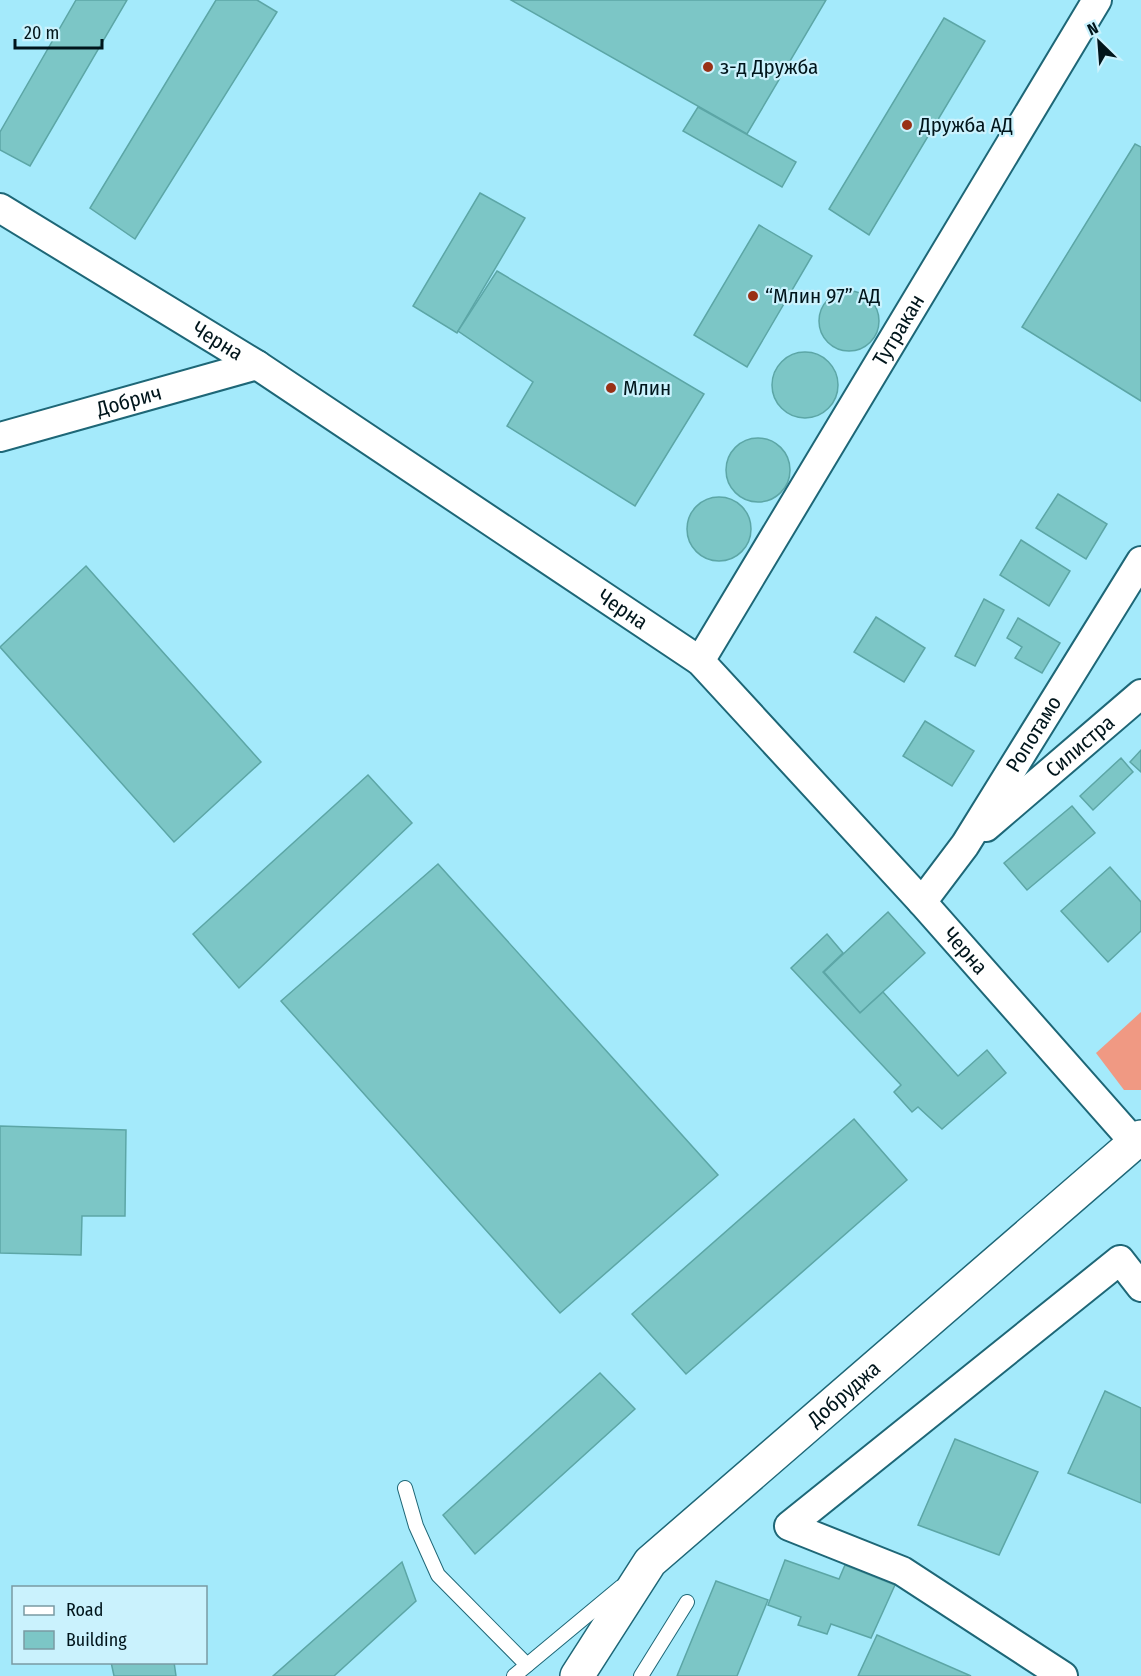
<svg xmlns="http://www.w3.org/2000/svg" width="1141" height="1676" font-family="'Fira Sans Condensed',sans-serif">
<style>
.green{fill:#f09983}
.building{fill:#7cc6c6;stroke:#5ca6a6;stroke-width:1.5}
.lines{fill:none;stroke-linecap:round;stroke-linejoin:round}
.service-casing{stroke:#1e6777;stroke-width:16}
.minor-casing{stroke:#1e6777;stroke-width:32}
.tertiary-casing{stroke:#1e6777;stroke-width:36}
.service{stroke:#fff;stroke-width:14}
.minor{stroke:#fff;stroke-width:28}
.tertiary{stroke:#fff;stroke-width:33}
.poi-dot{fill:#993116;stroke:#caf2fd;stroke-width:2}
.labels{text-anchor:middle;stroke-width:4.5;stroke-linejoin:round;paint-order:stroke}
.poi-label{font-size:21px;fill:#00151b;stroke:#caf2fd;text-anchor:start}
.street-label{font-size:21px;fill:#00151b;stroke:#caf2fd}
</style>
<rect width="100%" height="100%" fill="#a4eafb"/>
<polygon class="green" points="1141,1012 1141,1090 1124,1090 1096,1053"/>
<g class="building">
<polygon points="76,0 127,0 30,166 0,150 0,132"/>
<polygon points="216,0 257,0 277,12 135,239 90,208"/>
<polygon points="511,0 826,0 747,134"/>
<polygon points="944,18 985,41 869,235 829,209"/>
<polygon points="698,107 796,162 782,187 683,131"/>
<polygon points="1135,144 1141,147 1141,401 1022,327"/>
<polygon points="480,193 525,218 457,333 413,306"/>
<polygon points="759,225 812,256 747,367 694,335"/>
<polygon points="497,271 704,394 635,506 507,426 533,382 458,331"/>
<circle cx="849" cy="321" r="30"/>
<circle cx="805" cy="385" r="33"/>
<circle cx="758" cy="470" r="32"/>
<polygon points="1058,494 1107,524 1086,559 1036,528"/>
<circle cx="719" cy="529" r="32"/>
<polygon points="1021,540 1070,571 1049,606 1000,575"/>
<polygon points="86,566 261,762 174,842 0,647"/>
<polygon points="984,599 1004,610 975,666 955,656"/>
<polygon points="876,617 925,648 904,682 854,652"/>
<polygon points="1018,618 1060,643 1042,673 1015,658 1022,647 1007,638"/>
<polygon points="925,721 974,751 952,786 903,756"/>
<polygon points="1141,750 1141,772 1130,762"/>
<polygon points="1121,758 1133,772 1093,810 1080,796"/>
<polygon points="368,775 412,823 239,988 193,934"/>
<polygon points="1072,806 1095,833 1027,890 1004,863"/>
<polygon points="438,864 718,1175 560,1313 281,1001"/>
<polygon points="1110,867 1141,902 1141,931 1108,962 1061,911"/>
<polygon points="888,912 925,953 860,1013 824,972"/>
<polygon points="827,934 843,953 823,972 860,1013 883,992 958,1076 987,1050 1006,1073 942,1129 918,1107 912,1112 894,1092 901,1085 791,968"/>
<polygon points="854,1119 907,1180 686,1374 632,1314"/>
<polygon points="0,1126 126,1130 125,1216 82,1216 81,1255 0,1253"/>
<polygon points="600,1373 635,1409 475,1554 443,1515"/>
<polygon points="1105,1391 1141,1408 1141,1503 1068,1473"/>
<polygon points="955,1439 1038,1472 999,1555 918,1525"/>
<polygon points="785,1560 839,1579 845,1565 895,1585 871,1638 831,1624 827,1634 798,1625 801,1617 768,1605"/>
<polygon points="402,1562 416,1601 334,1676 273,1676"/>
<polygon points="716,1581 768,1600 737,1676 677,1676"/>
<polygon points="877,1635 971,1676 858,1676"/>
<polygon points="111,1662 174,1662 176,1676 114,1676"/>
</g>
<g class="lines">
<defs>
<g id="service">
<polyline points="405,1488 416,1526 438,1575 527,1665"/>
<polyline points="514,1676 621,1587"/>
<polyline points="641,1676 687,1602"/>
</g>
<g id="minor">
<path id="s1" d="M0 208 257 365 700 661 922 902 1135 1143"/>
<path id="s2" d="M0 437 257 365"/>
<path id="s3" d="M700 661 1097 0"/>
<path id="s4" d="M986 827 1141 694"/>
<path id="s5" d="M922 902 965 845 1141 561"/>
<polyline points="1063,1676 902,1571 789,1526 1120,1260 1141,1287"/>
</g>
<g id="tertiary">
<path id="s6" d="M577 1676 650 1562 1141 1137"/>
</g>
</defs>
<use href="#service" class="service-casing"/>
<use href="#minor" class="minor-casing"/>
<use href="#tertiary" class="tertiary-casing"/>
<use href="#service" class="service"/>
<use href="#minor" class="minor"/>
<use href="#tertiary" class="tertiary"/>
</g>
<g class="poi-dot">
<circle cx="708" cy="67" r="6"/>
<circle cx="907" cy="125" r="6"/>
<circle cx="753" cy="296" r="6"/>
<circle cx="611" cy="388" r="6"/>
</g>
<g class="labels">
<g class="poi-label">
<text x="720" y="74">з-д Дружба</text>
<text x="919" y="132">Дружба АД</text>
<text x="765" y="303">“Млин 97” АД</text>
<text x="623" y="395">Млин</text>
</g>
<g class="street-label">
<text dy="7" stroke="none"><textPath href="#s3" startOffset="386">Тутракан</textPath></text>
<text dy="7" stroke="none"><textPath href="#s1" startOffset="255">Черна</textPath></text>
<text dy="7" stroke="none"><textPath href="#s2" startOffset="134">Добрич</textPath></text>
<text dy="7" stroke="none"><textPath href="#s1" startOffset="741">Черна</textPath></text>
<text dy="7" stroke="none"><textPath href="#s5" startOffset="202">Ропотамо</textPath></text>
<text dy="7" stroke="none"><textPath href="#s4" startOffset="124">Силистра</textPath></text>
<text dy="7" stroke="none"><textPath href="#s1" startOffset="1227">Черна</textPath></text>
<text dy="7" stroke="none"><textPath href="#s6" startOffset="392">Добруджа</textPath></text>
</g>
</g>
<rect x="12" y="1586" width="195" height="78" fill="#caf2fd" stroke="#799aa3" stroke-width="1.5"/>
<rect x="24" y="1606" width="30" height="9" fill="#ffffff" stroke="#799aa3" stroke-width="1.5"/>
<text x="66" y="1616" font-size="18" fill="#00151b">Road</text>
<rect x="24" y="1631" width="30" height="18" fill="#7cc6c6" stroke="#799aa3" stroke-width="1.5"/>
<text x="66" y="1646" font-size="18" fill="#00151b">Building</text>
<g transform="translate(1099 42) rotate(335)" stroke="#caf2fd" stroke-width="4.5" paint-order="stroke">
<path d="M0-4.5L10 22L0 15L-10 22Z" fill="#00151b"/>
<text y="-9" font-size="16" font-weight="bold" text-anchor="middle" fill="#00151b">N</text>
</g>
<path d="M15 39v9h87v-9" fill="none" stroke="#00151b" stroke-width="3"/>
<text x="24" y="39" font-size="18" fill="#00151b" stroke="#caf2fd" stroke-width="4.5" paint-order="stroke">20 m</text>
</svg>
